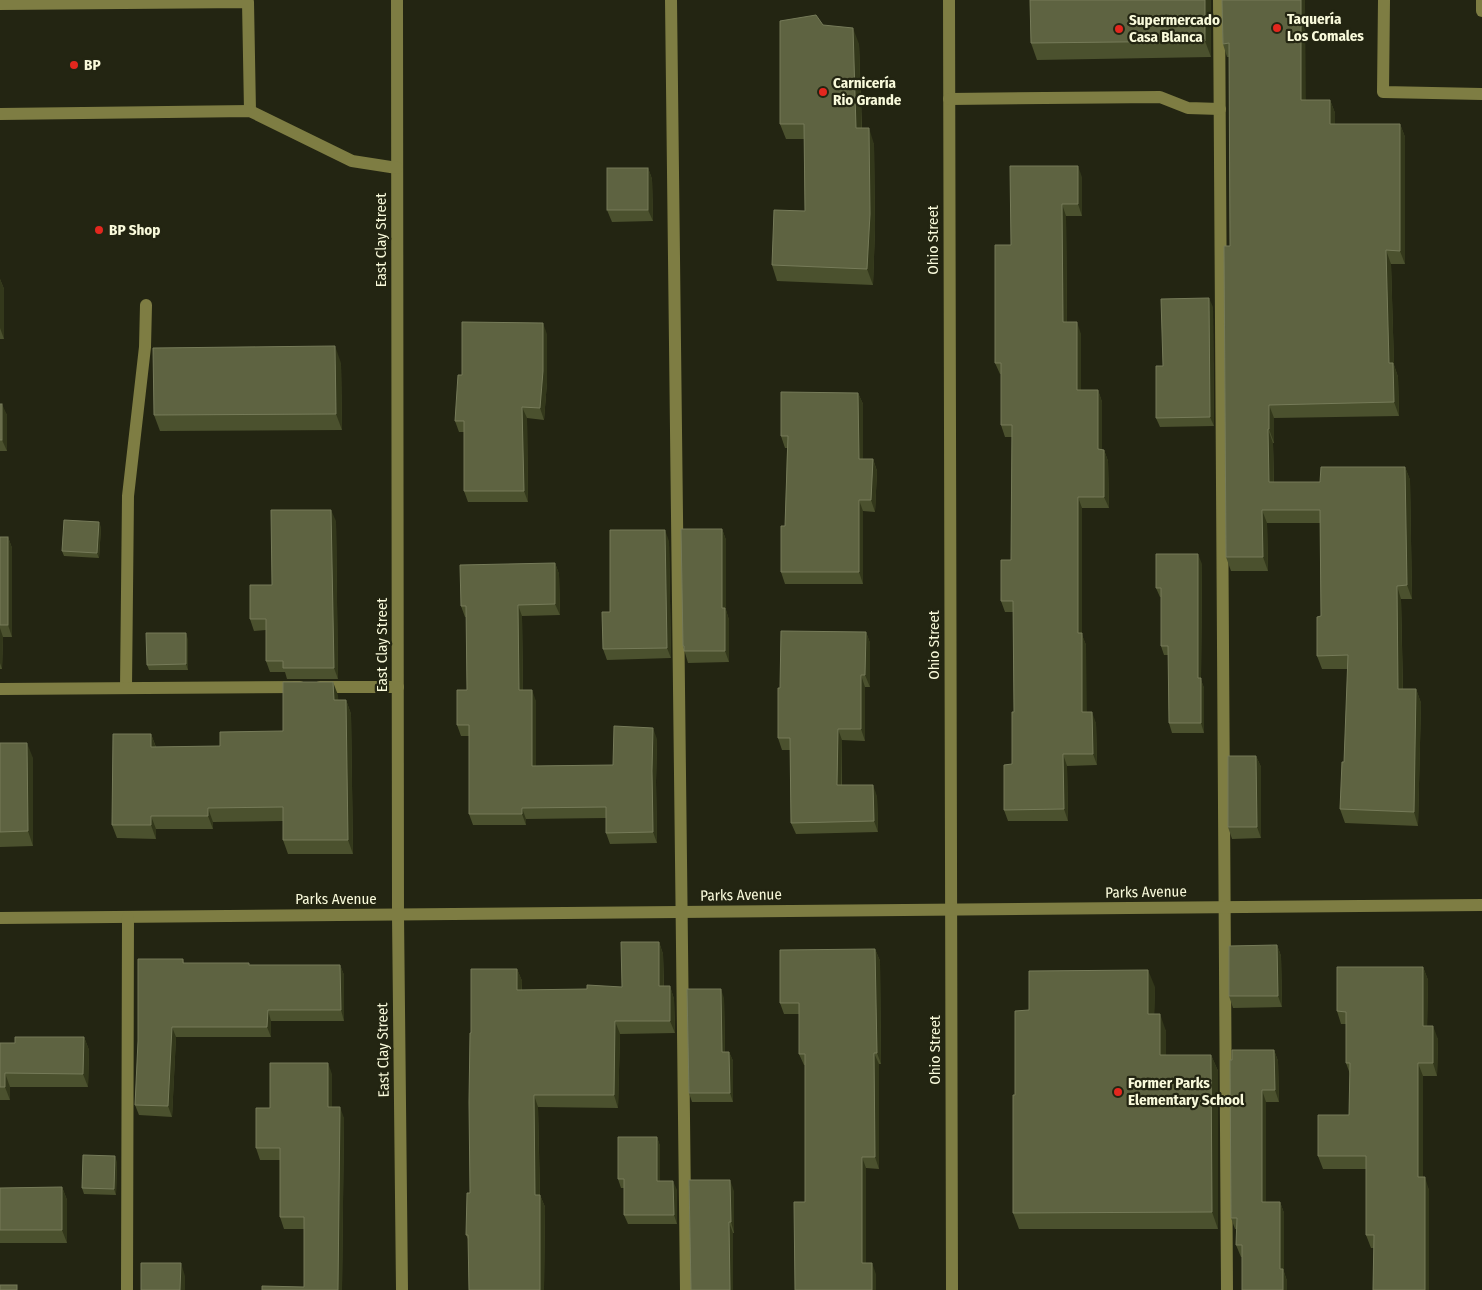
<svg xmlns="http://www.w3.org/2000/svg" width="1482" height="1290" font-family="'Fira Sans Condensed',sans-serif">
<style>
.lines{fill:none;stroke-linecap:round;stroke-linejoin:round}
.minor{stroke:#7e7d43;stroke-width:12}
.wall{fill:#4b512e}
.shaded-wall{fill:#33381b}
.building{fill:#5e6341;stroke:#767b59}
.poi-dot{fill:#e3271e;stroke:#232512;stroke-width:2}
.labels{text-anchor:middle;stroke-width:4.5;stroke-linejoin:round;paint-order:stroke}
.poi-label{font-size:15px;font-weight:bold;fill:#f9fadb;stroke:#232512;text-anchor:start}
.street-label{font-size:15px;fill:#f9fadb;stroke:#232512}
</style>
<rect width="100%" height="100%" fill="#232512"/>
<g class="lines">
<g class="minor">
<polyline points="397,0 398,915 402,1290"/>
<polyline points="671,0 686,1290"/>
<polyline points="949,0 952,1290"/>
<polyline points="1219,0 1227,1290"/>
<polyline points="1384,0 1383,92 1482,94"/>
<polyline points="1482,0 1482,11"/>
<polyline points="0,4 248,2 250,111"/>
<polyline points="949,99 1160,97 1188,108 1220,109"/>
<polyline points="0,114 250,111 352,161 397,168"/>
<polyline points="320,687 398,687"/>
<polyline points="126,688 128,496 145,347 146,305"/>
<polyline points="0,689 300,687"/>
<polyline points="0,918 1482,905"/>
<polyline points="127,1290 128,917"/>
</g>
</g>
<g class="wall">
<polygon points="1030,0 1211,0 1211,57 1037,60 1031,43"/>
<polygon points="1222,0 1306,100 1330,100 1335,113 1335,124 1400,124 1405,137 1405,264 1391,264 1394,365 1398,377 1399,416 1274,418 1274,443 1273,443 1274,482 1320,482 1405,467 1410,480 1412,599 1401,599 1403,689 1416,689 1421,703 1418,826 1345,823 1340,809 1344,762 1348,669 1322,669 1317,656 1321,616 1320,523 1267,523 1268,571 1231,571 1226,557 1230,246 1229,57 1227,57 1223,44"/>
<polygon points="823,25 859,44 862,128 874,144 875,229 873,285 777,281 772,265 805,211 804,139 786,139 780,124"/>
<polygon points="648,168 652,179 653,221 612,222 607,210"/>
<polygon points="1082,177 1082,216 1066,216 1067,322 1081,334 1081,390 1098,390 1102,402 1102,450 1104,450 1108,461 1109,508 1082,508 1082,635 1086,645 1086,712 1096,723 1097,765 1067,766 1068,821 1008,821 1004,810 1012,764 1014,712 1013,612 1005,612 1001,601 1011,560 1012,437 1005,437 1001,425 1001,374 1000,374 995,363 1011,245"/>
<polygon points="0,279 4,289 4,339 0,339"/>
<polygon points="1213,307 1214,426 1160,427 1156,418 1163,366"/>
<polygon points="547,334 547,382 544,420 527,418 528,502 468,502 464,491 464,432 459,432 455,421 462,375"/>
<polygon points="341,363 342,430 160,431 154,415"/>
<polygon points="858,393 863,404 863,459 873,459 877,471 875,512 863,511 863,584 785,584 781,572 785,526 787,448 785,448 781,436"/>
<polygon points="0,404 7,415 7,451 0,451"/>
<polygon points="336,521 338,679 287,679 285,672 270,672 266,661 266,630 254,631 250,619 272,585"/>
<polygon points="101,527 99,558 64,556 62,551"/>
<polygon points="722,529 726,540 726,610 729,620 729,662 688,663 683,646"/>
<polygon points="0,537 8,537 12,548 12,637 3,637 2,669 0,669"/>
<polygon points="669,541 671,658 607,660 603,649 610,612"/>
<polygon points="555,563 559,574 560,615 522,616 523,690 536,701 536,766 613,765 657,739 656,782 657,843 610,844 606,833 606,818 526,819 526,825 473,825 469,814 469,736 461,736 457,725 467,690 466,617 465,617 461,606"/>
<polygon points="1202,564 1201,680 1204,688 1204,733 1172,733 1169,723 1168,655 1164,655 1161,646 1161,597 1160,597 1156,588"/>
<polygon points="866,632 870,643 870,687 865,687 865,741 842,740 842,785 877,796 878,832 796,834 791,823 790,750 782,750 778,738 780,688"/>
<polygon points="188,639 188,670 149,670 147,665"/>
<polygon points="338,695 338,700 346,700 351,714 353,854 288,854 283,840 283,821 213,822 213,829 156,829 156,839 117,838 112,825 151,734 156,747 220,746 283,731"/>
<polygon points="0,743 33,758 33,846 0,847"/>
<polygon points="1256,756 1261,767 1261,838 1232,839 1228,827"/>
<polygon points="659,942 663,954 664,986 670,986 674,999 675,1033 620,1034 618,1108 538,1107 540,1195 545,1207 544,1290 469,1290 468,1239 466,1235 470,1193 471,1033 517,969 522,981 522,990 587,989 622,987"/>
<polygon points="1277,945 1281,956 1282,1007 1233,1008 1229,996"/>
<polygon points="875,949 880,961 881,1064 879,1064 879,1169 866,1168 866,1263 876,1274 805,1202 805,1065 804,1065 799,1054 799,1014 784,1014 780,1003"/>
<polygon points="183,959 184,963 250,965 340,965 344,975 344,1021 271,1021 271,1037 176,1037 172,1117 139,1115 135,1105"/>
<polygon points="1423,967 1428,980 1427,1026 1438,1039 1437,1076 1423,1076 1423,1177 1429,1190 1429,1290 1373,1290 1374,1248 1371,1248 1366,1235 1366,1169 1323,1169 1318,1156 1349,1115 1350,1074 1346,1063 1346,1024 1341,1024 1337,1011"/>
<polygon points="1155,987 1154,1014 1166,1031 1166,1055 1211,1055 1218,1071 1218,1229 1019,1229 1013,1213 1015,1095 1029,1010"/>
<polygon points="724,998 725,1052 729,1052 733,1061 733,1102 692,1102 689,1093"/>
<polygon points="84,1037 89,1050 88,1087 10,1087 10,1100 0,1100 0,1043 15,1043"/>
<polygon points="1274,1050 1278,1061 1279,1102 1266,1102 1266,1202 1280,1202 1284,1213 1284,1272 1287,1281 1242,1257 1241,1257 1236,1245 1237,1229 1235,1229 1231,1218 1232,1060"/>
<polygon points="332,1074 332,1107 344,1118 342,1290 262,1290 304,1287 304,1229 284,1229 280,1217 280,1160 260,1160 256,1148 270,1108"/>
<polygon points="657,1137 660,1146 660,1181 677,1190 677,1224 628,1224 624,1215 624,1188 621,1188 618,1179"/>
<polygon points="117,1162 116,1195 84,1194 82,1188"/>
<polygon points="62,1187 67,1200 67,1243 0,1243 0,1188"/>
<polygon points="734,1191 734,1233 733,1233 733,1290 691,1290"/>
</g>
<g class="shaded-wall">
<polygon points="1205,0 1211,0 1211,57 1205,41"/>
<polygon points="1301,0 1305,0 1306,113 1301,100"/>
<polygon points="853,28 859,44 862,144 856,128"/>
<polygon points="1330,100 1335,113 1335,138 1330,124"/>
<polygon points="1400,124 1405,137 1405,264 1400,251"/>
<polygon points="869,128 874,144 875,229 873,285 867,269"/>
<polygon points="1078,166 1082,177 1082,216 1078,204"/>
<polygon points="648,168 652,179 653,221 648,210"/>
<polygon points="1062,204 1066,216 1067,334 1063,322"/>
<polygon points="1386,250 1391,264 1394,365 1398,377 1399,416 1394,402 1389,363"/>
<polygon points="0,279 4,289 4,339 0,328"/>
<polygon points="1209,298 1213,307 1214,426 1210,417"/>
<polygon points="1077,322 1081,334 1081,401 1077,390"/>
<polygon points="543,323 547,334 547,382 544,420 540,408"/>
<polygon points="335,346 341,363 342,430 336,414"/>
<polygon points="1098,390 1102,402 1102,461 1098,449"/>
<polygon points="858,393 863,404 863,470 859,459"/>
<polygon points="2,404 7,415 7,451 2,440"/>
<polygon points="1269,405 1274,418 1274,443 1269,429"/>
<polygon points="522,407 527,418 528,502 524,491"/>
<polygon points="1268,429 1273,443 1274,495 1269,482"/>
<polygon points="1104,450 1108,461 1109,508 1104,497"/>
<polygon points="873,459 877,471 875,512 871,500"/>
<polygon points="1405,467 1410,480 1412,599 1407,585"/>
<polygon points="1078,497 1082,508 1082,635 1086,645 1087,723 1082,712 1078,633"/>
<polygon points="859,500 863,511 863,584 859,572"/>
<polygon points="331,510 336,521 338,679 334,668"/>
<polygon points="1262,510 1267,523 1268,571 1263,557"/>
<polygon points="99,522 101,527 99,558 97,553"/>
<polygon points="722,529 726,540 726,610 729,620 729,662 725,651 722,608"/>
<polygon points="665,530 669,541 671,658 667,648"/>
<polygon points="8,537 12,548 12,637 8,625"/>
<polygon points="1198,554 1202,564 1201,680 1204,688 1204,733 1201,723 1198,678"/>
<polygon points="555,563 559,574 560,615 555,604"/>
<polygon points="1397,586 1401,599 1403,702 1398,689"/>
<polygon points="518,605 522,616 523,701 519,690"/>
<polygon points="0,628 3,637 2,669 0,663"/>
<polygon points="866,632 870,643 870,687 865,675"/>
<polygon points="186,633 188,639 188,670 186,664"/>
<polygon points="861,675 865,687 865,741 861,729"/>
<polygon points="333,682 338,695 339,714 334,700"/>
<polygon points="1416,689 1421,703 1418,826 1414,812"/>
<polygon points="532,690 536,701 536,777 532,766"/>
<polygon points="346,700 351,714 353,854 348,840"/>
<polygon points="1092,712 1096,723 1097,765 1093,754"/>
<polygon points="653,728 657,739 656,782 657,843 653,832 652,771"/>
<polygon points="838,729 842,740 841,797 837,785"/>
<polygon points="151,734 156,748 151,747"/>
<polygon points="27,743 33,758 33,846 28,831"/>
<polygon points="1063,754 1067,766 1068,821 1064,809"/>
<polygon points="1256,756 1261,767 1261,838 1257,827"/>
<polygon points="873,785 877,796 878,832 874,821"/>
<polygon points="208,808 213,822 213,829 208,816"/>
<polygon points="522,808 526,819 526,825 522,814"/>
<polygon points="151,816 156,829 156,839 151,825"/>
<polygon points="659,942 663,954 664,999 659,986"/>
<polygon points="1277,945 1281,956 1282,1007 1278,996"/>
<polygon points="875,949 880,961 881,1064 877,1053"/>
<polygon points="340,965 344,975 344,1021 341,1010"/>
<polygon points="1423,967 1428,980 1427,1039 1423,1026"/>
<polygon points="517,969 522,981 521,1002 517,990"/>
<polygon points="1148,970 1155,987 1154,1031 1148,1014"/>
<polygon points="670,986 674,999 675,1033 670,1021"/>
<polygon points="721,989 724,998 725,1061 722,1052"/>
<polygon points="268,1010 271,1021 271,1037 267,1027"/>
<polygon points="1160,1014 1166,1031 1166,1072 1160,1055"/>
<polygon points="615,1021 620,1034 618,1108 614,1095"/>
<polygon points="1433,1026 1438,1039 1437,1076 1433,1063"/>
<polygon points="172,1027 176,1037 172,1117 168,1106"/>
<polygon points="84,1037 89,1050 88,1087 83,1074"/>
<polygon points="1274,1050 1278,1061 1279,1102 1275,1090"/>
<polygon points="729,1052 733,1061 733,1102 730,1093"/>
<polygon points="874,1053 879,1064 879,1169 875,1157"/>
<polygon points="1211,1055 1218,1071 1218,1229 1212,1212"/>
<polygon points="328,1063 332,1074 332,1118 328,1107"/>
<polygon points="1418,1063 1423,1076 1423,1190 1418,1177"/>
<polygon points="5,1073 10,1087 10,1100 5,1087"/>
<polygon points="1262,1090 1266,1102 1266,1213 1262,1202"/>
<polygon points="534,1095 538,1107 540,1207 535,1195"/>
<polygon points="340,1107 344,1118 342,1290 338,1290"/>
<polygon points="657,1137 660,1146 660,1190 657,1181"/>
<polygon points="115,1156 117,1162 116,1195 114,1189"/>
<polygon points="862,1157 866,1168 866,1274 862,1263"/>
<polygon points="1425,1177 1429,1190 1429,1290 1425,1290"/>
<polygon points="730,1180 734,1191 734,1233 731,1222"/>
<polygon points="673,1181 677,1190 677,1224 674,1215"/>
<polygon points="62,1187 67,1200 67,1243 62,1230"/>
<polygon points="540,1195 545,1207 544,1290 540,1290"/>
<polygon points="1280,1202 1284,1213 1284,1272 1287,1281 1287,1290 1283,1290 1280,1269"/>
<polygon points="729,1222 733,1233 733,1290 730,1290"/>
<polygon points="181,1263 185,1276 185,1290 180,1290"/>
<polygon points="872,1263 876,1274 876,1290 872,1290"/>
</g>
<g class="building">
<polygon points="1030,0 1205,0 1205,41 1031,43"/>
<polygon points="1222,0 1301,0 1301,100 1330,100 1330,124 1400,124 1400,251 1386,250 1389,363 1393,363 1394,402 1269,405 1269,429 1268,429 1269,482 1320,482 1321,467 1405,467 1407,585 1397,586 1398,689 1416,689 1414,812 1340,809 1342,762 1344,762 1348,655 1317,656 1317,617 1321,616 1320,510 1262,510 1263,557 1226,557 1224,246 1230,246 1229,43 1223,44"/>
<polygon points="816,15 823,25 853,28 856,128 869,128 870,214 867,269 772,265 774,210 805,211 804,124 780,124 780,21"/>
<polygon points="1010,166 1078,166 1078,204 1062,204 1063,322 1077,322 1077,390 1098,390 1098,449 1104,450 1104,497 1078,497 1078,633 1082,633 1082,712 1092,712 1093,754 1063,754 1064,809 1004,810 1004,765 1012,764 1012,712 1014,712 1013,601 1001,601 1001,560 1011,560 1012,425 1001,425 1001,363 995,363 995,245 1011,245"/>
<rect x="607" y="168" width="41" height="42"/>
<polygon points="1209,298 1210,417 1156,418 1156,366 1163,366 1161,299"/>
<polygon points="462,322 543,323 543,371 540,408 522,407 524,491 464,491 464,421 455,421 458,375 462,375"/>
<polygon points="335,346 336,414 154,415 153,348"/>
<polygon points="781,392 858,393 859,459 873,459 871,500 859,500 859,572 781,572 781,526 785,526 788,436 781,436"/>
<rect x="0" y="404" width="2" height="36"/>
<polygon points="271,510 331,510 334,668 283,668 283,661 266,661 266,619 250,619 250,585 272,585"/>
<polygon points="64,520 99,522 97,553 62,551"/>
<polygon points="681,529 722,529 722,608 725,608 725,651 684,651 684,646 683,646"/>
<polygon points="610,530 665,530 667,648 603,649 602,612 610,612"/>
<rect x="0" y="537" width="8" height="88"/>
<polygon points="1156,554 1198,554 1198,678 1201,678 1201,723 1169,723 1168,646 1161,646 1161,588 1156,588"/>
<polygon points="555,563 555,604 518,605 519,690 532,690 532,766 613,765 614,726 653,728 652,771 653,832 606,833 606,807 522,808 522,814 469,814 469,725 457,725 457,690 467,690 466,606 461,606 460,565"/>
<polygon points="781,631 866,632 865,675 861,675 861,729 838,729 837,785 873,785 874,821 791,823 790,738 778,738 778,688 780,688"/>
<polygon points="146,633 186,633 186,664 147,665"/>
<polygon points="283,682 333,682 334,700 346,700 348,840 283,840 283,807 208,808 208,816 151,816 151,825 112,825 113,734 151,734 151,747 220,746 220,732 283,731"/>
<polygon points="0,743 27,743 28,831 0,832"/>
<polygon points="1228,756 1256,756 1257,827 1228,827"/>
<polygon points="621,942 659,942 659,986 670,986 670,1021 615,1021 614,1095 534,1095 535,1195 540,1195 540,1290 469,1290 468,1235 466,1235 467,1193 470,1193 469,1102 470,1033 471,1033 471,969 517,969 517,990 587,989 587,985 622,987"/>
<polygon points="1277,945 1278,996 1229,996 1229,946"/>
<polygon points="875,949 877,1053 874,1053 875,1157 862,1157 862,1263 872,1263 872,1290 795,1290 794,1202 805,1202 805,1054 799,1054 799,1003 780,1003 780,950"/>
<polygon points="138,959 183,959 183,963 249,963 249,965 340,965 341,1010 268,1010 267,1027 172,1027 168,1106 135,1105 138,1041"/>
<polygon points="1337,967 1423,967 1423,1026 1433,1026 1433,1063 1418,1063 1418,1177 1425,1177 1425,1290 1373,1290 1374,1235 1366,1235 1366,1156 1318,1156 1318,1115 1349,1115 1350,1063 1346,1063 1346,1012 1337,1011"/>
<polygon points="1148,970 1148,1014 1160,1014 1160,1055 1211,1055 1212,1212 1013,1213 1013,1095 1015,1095 1015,1011 1029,1010 1029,971"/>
<polygon points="687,989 721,989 722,1052 729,1052 730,1093 689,1093"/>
<polygon points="15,1037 84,1037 83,1074 5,1073 5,1087 0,1087 0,1043 15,1043"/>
<polygon points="1232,1050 1274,1050 1275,1090 1262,1090 1262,1202 1280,1202 1280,1269 1283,1269 1283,1290 1242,1290 1242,1245 1236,1245 1237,1218 1231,1218 1230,1060 1232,1060"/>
<polygon points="270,1063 328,1063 328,1107 340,1107 338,1290 262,1290 262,1286 304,1287 304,1217 280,1217 280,1148 256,1148 256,1108 270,1108"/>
<polygon points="618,1137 657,1137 657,1181 673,1181 674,1215 624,1215 624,1179 618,1179"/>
<polygon points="83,1155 115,1156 114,1189 82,1188"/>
<polygon points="689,1180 730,1180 731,1222 729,1222 730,1290 691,1290"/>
<polygon points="62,1187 62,1230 0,1230 0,1188"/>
<polygon points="141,1263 181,1263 180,1290 141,1290"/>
<rect x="0" y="1285" width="17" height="5"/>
</g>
<g class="poi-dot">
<circle cx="1277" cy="28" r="5"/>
<circle cx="1119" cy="29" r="5"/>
<circle cx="74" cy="65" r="5"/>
<circle cx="823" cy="92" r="5"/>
<circle cx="99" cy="230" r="5"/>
<circle cx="1118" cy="1092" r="5"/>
</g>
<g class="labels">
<g class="poi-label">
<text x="1287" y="24">Taquería<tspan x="1287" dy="17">Los Comales</tspan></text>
<text x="1129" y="25">Supermercado<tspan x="1129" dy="17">Casa Blanca</tspan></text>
<text x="84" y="70">BP</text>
<text x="833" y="88">Carnicería<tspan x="833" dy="17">Rio Grande</tspan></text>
<text x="109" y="235">BP Shop</text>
<text x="1128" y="1088">Former Parks<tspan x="1128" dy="17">Elementary School</tspan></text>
</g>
<g class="street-label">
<text transform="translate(381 240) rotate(-90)" y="5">East Clay Street</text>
<text transform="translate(933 240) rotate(-90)" y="5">Ohio Street</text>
<text transform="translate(382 645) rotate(-90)" y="5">East Clay Street</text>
<text transform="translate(934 645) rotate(-90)" y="5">Ohio Street</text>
<text transform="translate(1146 892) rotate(-1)" y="5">Parks Avenue</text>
<text transform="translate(741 895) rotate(-1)" y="5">Parks Avenue</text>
<text x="336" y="904">Parks Avenue</text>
<text transform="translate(383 1050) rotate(-91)" y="5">East Clay Street</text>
<text transform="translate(935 1050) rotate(-90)" y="5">Ohio Street</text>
</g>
</g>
</svg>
